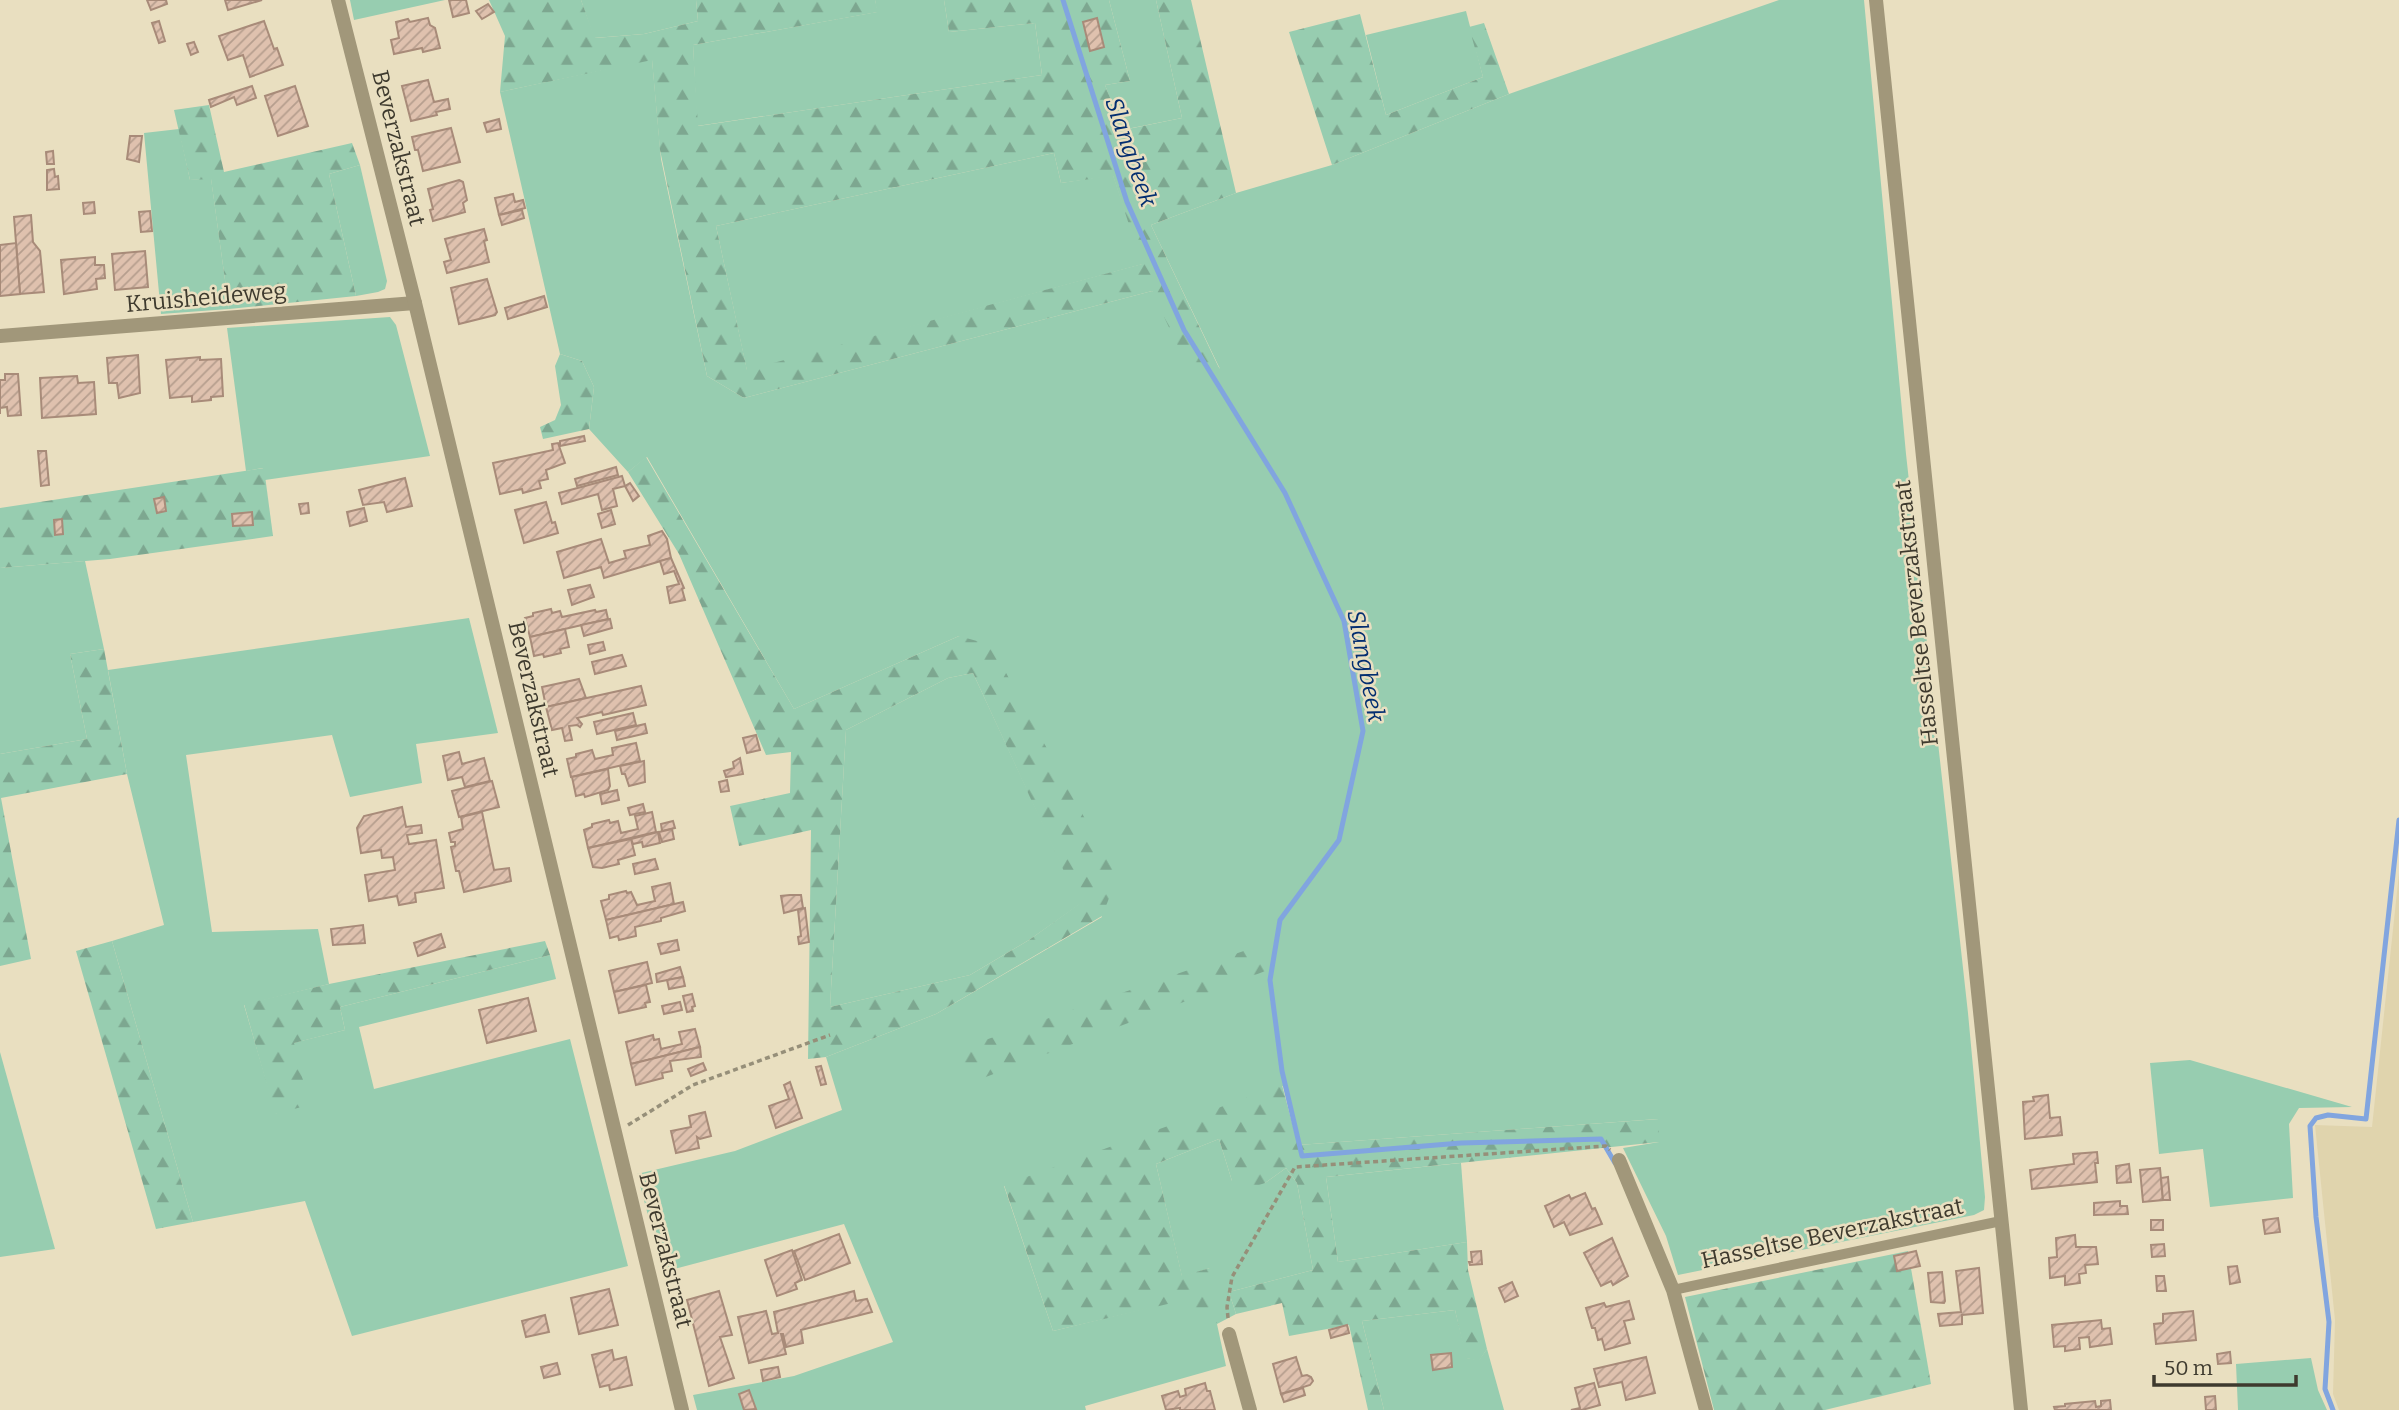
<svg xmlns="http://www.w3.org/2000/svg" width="2399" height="1410" font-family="Bitter,serif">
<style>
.built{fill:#e0d4ad}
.green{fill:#97cdb0}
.forest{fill:url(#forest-firs);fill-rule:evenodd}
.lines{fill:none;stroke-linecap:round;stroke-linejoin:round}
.stream{stroke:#81a5df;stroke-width:5}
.building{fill:url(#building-hatch);stroke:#a88b79;stroke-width:2}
.path{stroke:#968f79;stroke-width:3.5;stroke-dasharray:5 3.5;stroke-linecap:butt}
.service{stroke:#a1977a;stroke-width:10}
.minor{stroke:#a1977a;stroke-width:14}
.tertiary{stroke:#a1977a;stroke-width:14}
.labels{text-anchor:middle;stroke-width:5;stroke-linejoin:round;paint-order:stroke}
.street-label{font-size:23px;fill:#3e3a2e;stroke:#e9dfc0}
.water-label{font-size:24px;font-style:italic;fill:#032e70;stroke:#e9dfc0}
</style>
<defs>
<pattern id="forest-firs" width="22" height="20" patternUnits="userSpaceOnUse" patternTransform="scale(1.75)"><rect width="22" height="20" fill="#97cdb0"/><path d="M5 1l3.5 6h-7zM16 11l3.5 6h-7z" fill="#7da790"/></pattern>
<pattern id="building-hatch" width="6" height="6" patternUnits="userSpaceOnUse" patternTransform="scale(1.75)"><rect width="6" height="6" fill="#dfc1ae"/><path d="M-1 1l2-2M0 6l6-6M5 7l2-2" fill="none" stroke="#b69e8e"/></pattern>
</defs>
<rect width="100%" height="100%" fill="#e9dfc0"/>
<polygon class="built" points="2399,873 2399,1410 2339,1410 2333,1394 2335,1320 2315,1125 2372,1127"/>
<g class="green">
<polygon points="350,0 445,0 354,20"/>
<polygon points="581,0 696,0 698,21 644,34 594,38"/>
<polygon points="875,0 944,0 949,32 1035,23 1042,75 697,126 693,45 877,12"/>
<polygon points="1109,0 1156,0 1182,118 1122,130 1105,85 1130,81"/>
<polygon points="1779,0 1864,0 1906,454 1968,1013 1985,1197 1984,1210 1974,1215 1678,1275 1666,1236 1623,1148 1659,1142 1658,1119 1298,1145 1283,1086 1004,1186 1053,1331 1176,1301 1210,1268 1182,1277 1156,1164 1219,1139 1232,1181 1265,1183 1286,1168 1297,1183 1313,1270 1229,1292 1236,1314 1217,1324 1226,1366 1085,1406 1086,1410 697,1410 693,1395 794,1376 893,1342 844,1224 663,1272 637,1174 735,1151 842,1110 826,1057 936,1014 1102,917 959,636 794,709 647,457 628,472 589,429 594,387 582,361 560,354 500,92 652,59 661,159 707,376 744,398 1152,291 1220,369 1151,225 1236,193 1332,165 1509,94"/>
<polygon points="1466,11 1483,77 1386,115 1366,35"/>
<polygon points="179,129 190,180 211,178 229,309 161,314 144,133"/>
<polygon points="1054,153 1061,183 1113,175 1143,264 747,371 716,226"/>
<polygon points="360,165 387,281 385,289 378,292 356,296 329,174"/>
<polygon points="390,317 396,325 430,456 265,480 263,468 246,471 227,328"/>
<polygon points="85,561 104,649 70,654 87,739 0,754 0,568"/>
<polygon points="469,618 498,733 416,744 422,783 350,797 332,735 186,755 212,932 318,929 329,984 244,1005 276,1114 293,1043 345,1030 340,1007 550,955 556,979 359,1027 374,1089 570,1039 628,1266 352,1336 305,1201 193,1222 112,941 164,925 127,774 108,670"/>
<polygon points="973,673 1080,904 1029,940 970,975 830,1007 846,730 948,678"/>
<polygon points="0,1052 55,1249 0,1257"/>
<polygon points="2190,1060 2352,1107 2299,1108 2289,1124 2293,1198 2210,1207 2203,1149 2159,1154 2150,1063"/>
<polygon points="1461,1163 1467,1242 1338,1262 1326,1177"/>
<polygon points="1455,1310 1467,1358 1479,1360 1487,1349 1504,1410 1384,1410 1362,1321"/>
<polygon points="2311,1358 2318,1390 2327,1410 2238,1410 2236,1364"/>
</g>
<g class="forest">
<path d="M489 0H581L595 38 644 34 698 21 696 0H875L878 12 693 45 698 126 1042 75 1035 23 949 32 944 0H1109L1130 81 1105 85 1123 130 1182 118 1156 0H1191L1236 193 1151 225 1220 370 1194 381 1152 291 744 398 707 376 660 150 652 60 500 92 505 36ZM1054 153 1061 183 1113 176 1142 264 747 370 716 226Z"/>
<polygon points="1360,14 1386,115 1483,77 1469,27 1484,23 1509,94 1332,165 1289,32"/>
<polygon points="209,105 224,172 352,143 360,165 329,174 356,296 229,309 211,179 190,180 174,110"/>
<polygon points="560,354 582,361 594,387 589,429 543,439 540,427 555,420 561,405 555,366"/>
<path d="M646 457 794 709 959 636 991 645 1117 878 1102 916 936 1014 826 1057 808 1059 811 830 739 846 730 806 790 793 791 752 766 755 679 554 628 472ZM973 673 1079 904 1029 940 970 975 830 1007 846 730 948 678Z"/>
<polygon points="264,468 273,536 110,559 0,568 0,508"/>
<polygon points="104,649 127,774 1,798 31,959 0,966 0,754 87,739 70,654"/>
<polygon points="112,941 193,1222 156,1229 76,951"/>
<polygon points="545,941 550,955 340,1007 345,1030 294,1043 309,1105 275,1114 244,1004 329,984"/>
<polygon points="1273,941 1268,970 962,1086 953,1051"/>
<polygon points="1282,1085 1298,1145 1659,1119 1659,1142 1326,1177 1338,1262 1467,1242 1468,1270 1487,1349 1479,1361 1466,1358 1455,1310 1362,1321 1384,1410 1368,1410 1349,1325 1289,1336 1282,1303 1236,1314 1229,1292 1313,1270 1297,1183 1286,1168 1265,1183 1244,1190 1232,1181 1219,1139 1156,1164 1182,1276 1210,1268 1217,1323 1198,1326 1176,1302 1053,1331 1004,1185"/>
<polygon points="1908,1251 1931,1384 1825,1410 1714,1410 1685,1297"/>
</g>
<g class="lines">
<g class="stream">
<polyline points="1063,0 1127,202 1184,330 1285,493 1344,621 1363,731 1339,840 1280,920 1270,980 1282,1071 1302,1156 1461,1143 1601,1139 1615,1163"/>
<polyline points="2333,1410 2325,1389 2329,1322 2316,1217 2310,1126 2316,1118 2328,1115 2366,1119 2399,820"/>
</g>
</g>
<g class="building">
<polygon points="147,0 166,0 167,4 151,10"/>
<polygon points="225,0 262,0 228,10"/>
<polygon points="449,0 466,0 469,13 453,17"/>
<polygon points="488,4 494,12 482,19 476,11"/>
<polygon points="428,18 430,25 435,28 440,48 423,52 422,48 394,54 391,40 399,38 396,22 408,19 410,22"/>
<polygon points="1097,18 1104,47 1090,51 1083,22"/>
<polygon points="159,21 165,41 159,43 152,23"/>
<polygon points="264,21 274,49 277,48 283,65 250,77 243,55 228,60 219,36"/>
<polygon points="194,42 198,52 191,55 187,44"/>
<polygon points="428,80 434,102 448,99 450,109 436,112 437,115 411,121 402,86"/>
<polygon points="252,86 256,98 237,105 234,97 211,107 209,100"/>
<polygon points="295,86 308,126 278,136 265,96"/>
<polygon points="499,119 501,129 487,132 484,123"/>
<polygon points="451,128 460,162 423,171 418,150 415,150 412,137"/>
<polygon points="130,136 142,136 139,162 127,159"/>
<polygon points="53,151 54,164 47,164 46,152"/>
<polygon points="54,169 55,177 58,176 59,189 47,190 47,170"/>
<polygon points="459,180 463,182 467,200 463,203 465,212 433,221 430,210 433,209 428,189"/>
<polygon points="513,194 515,202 523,200 525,208 499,215 495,198"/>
<polygon points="94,202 95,213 84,214 83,203"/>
<polygon points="522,210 524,218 502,225 499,215"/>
<polygon points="150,211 152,231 141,232 139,212"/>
<polygon points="31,215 33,242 40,251 44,292 20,294 14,217"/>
<polygon points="484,229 487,240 484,241 489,262 447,273 444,262 451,260 445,239"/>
<polygon points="16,243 20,294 0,296 0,245"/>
<polygon points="145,251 148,287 115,290 112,254"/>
<polygon points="95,257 95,265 104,265 105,278 96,279 97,289 64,294 61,260"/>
<polygon points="487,279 497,312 495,315 459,324 451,288"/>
<polygon points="544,296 547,307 508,319 505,308"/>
<polygon points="138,355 140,393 119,398 117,383 109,383 107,358"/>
<polygon points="200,357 200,360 221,359 223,396 211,397 211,400 192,402 192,396 170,398 166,360"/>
<polygon points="5,374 18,374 21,415 8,416 7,407 0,408 0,414 0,380 5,380"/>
<polygon points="77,376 78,383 94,382 96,414 42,418 40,378"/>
<polygon points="584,436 585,441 560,446 560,441"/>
<polygon points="558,443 565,463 546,470 548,479 539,481 541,488 523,493 522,489 500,494 493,463 553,450 552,444"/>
<polygon points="38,451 46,451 49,485 41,486"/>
<polygon points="616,467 618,475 577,486 575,479"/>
<polygon points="622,476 625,486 613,489 617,506 602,510 598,494 562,504 559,493"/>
<polygon points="405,478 412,506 387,512 384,502 363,505 359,490"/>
<polygon points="630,483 639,496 633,501 625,486"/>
<polygon points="164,497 166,511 157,513 154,499"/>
<polygon points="546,502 552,523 555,522 558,533 524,543 515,510"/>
<polygon points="308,503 309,513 301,514 299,504"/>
<polygon points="364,508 367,521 350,526 347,512"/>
<polygon points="611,510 615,524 602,528 598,514"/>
<polygon points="252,512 253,525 233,526 232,514"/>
<polygon points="62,519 63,534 55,535 54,520"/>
<polygon points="662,531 667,539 671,558 604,578 601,567 564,578 557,552 601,539 609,563 626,558 624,551 650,545 648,536"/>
<polygon points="671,558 684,588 682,589 685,600 670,603 667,587 679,584 674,571 664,574 660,561"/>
<polygon points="590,585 594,597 572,605 568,590"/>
<polygon points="551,609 552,613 560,611 562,617 595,610 596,612 606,610 608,619 530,637 525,618 533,616 533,613"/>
<polygon points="610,619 612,628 584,636 581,625"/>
<polygon points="565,629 569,647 560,649 561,653 544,657 543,654 534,656 530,637"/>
<polygon points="603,642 605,650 590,654 588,645"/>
<polygon points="622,655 626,666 595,674 592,662"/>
<polygon points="579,679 586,698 546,707 542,687"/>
<polygon points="641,686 646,705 603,715 602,712 577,718 582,724 580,727 577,725 569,726 572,740 565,741 562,728 552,730 546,707"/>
<polygon points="633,713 636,725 597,734 594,722"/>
<polygon points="645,724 647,733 617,740 615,731"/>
<polygon points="756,735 760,750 747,753 743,738"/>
<polygon points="636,743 640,761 571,777 567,759 576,757 576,754 592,750 595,759 613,755 612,748"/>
<polygon points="459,752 462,764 484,758 490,781 465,787 462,777 448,780 443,756"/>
<polygon points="740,758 743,774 726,777 724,771 734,768 733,762"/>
<polygon points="644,761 645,782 629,786 625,774 622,774 620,766"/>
<polygon points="608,769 610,786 608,790 585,797 584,794 576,796 572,777"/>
<polygon points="727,780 729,791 721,792 719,782"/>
<polygon points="492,781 499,807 459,817 452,791"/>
<polygon points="617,790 619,800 602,804 600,794"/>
<polygon points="643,804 645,812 630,815 628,808"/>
<polygon points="402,807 406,827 421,825 422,833 407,835 409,844 436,840 444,888 415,893 416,902 399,905 397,896 369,901 365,875 395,870 393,857 382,858 381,850 361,853 357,828 364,816"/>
<polygon points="482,812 494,870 509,868 511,881 464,892 459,871 456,871 451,847 455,846 455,842 451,842 449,833 463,829 461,817"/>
<polygon points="652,812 656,832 588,848 584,830 592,827 592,824 609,820 610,823 618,821 621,833 638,829 635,816"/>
<polygon points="673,821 675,828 662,831 661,824"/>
<polygon points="672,829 674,839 662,842 659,832"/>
<polygon points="658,832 660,843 643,847 642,842 633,844 631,839"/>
<polygon points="631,839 635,855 618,860 619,864 602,868 593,867 588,848"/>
<polygon points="655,859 658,869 635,874 633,864"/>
<polygon points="670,883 674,904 606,920 601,901 609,899 609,895 626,891 627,893 631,892 637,905 655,901 652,887"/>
<polygon points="790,895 801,895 803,908 784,913 781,896"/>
<polygon points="683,902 685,911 661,918 661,921 635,927 636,936 619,940 618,936 610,938 606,920"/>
<polygon points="805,908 809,942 799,944 798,937 801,936 798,910"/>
<polygon points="363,925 365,943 333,945 331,929"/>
<polygon points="441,934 445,947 418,956 414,943"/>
<polygon points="677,940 679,950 661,954 658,944"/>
<polygon points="647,962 652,983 614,992 609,971"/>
<polygon points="680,967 683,977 657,982 656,974"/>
<polygon points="683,977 685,986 669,989 667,980"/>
<polygon points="646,985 650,1002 645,1003 646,1007 619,1013 614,992"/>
<polygon points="692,994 695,1006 692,1007 693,1011 687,1012 683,996"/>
<polygon points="528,998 536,1031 487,1043 479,1010"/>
<polygon points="680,1002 682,1010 664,1014 662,1006"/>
<polygon points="695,1029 700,1047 631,1064 626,1042 653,1035 654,1040 659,1039 661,1049 682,1044 679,1032"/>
<polygon points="700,1047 701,1057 670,1061 672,1071 662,1073 663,1078 636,1085 631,1064"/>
<polygon points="703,1063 706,1070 691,1076 688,1069"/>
<polygon points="821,1066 826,1084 821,1085 816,1067"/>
<polygon points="790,1082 802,1118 776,1128 769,1106 789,1099 784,1085"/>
<polygon points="2048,1095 2050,1118 2060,1117 2062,1135 2025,1139 2023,1102 2034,1101 2033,1097"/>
<polygon points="705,1112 711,1136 700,1139 697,1137 699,1148 676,1153 671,1131 691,1127 689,1116"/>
<polygon points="2097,1152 2098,1163 2095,1163 2097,1182 2032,1189 2030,1170 2074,1164 2073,1154"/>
<polygon points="2129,1164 2131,1182 2117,1183 2116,1166"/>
<polygon points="2160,1168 2163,1200 2143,1202 2140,1170"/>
<polygon points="2168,1177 2170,1200 2163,1200 2161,1178"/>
<polygon points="1585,1193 1592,1209 1595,1208 1602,1224 1570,1235 1564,1222 1554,1227 1545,1206 1569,1195 1571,1199"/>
<polygon points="2120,1201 2120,1206 2127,1206 2128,1214 2094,1215 2094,1203"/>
<polygon points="2278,1218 2280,1232 2265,1234 2263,1220"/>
<rect x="2151" y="1220" width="12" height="10"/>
<polygon points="839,1234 850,1263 805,1280 794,1251"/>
<polygon points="2075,1235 2076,1247 2096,1247 2098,1264 2085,1265 2086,1273 2079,1274 2080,1283 2065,1285 2065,1276 2050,1278 2049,1258 2057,1257 2056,1238"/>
<polygon points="1612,1238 1628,1276 1613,1285 1611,1281 1601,1286 1584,1253"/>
<polygon points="2164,1244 2165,1256 2152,1257 2151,1245"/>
<polygon points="792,1250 802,1280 795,1283 797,1289 777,1296 765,1260"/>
<polygon points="1481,1251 1482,1264 1470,1265 1469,1262 1472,1262 1471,1252"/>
<polygon points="1916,1251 1920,1266 1897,1271 1894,1256"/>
<polygon points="2237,1266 2240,1282 2230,1284 2228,1267"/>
<polygon points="1979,1268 1983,1313 1962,1315 1962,1324 1940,1326 1938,1314 1961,1312 1956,1271"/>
<polygon points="1942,1272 1945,1301 1944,1303 1931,1302 1928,1273"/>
<polygon points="2156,1276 2164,1276 2166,1291 2157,1291"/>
<polygon points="1512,1282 1518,1296 1505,1302 1499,1288"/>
<polygon points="609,1289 618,1325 579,1334 571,1298"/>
<polygon points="719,1291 732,1335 720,1337 734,1378 709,1386 687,1300"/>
<polygon points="854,1291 856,1301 867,1299 872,1312 801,1330 803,1343 786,1347 783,1334 781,1334 786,1354 749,1363 738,1317 766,1311 772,1334 778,1333 774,1312"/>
<polygon points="1629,1301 1634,1319 1624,1321 1630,1343 1605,1350 1602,1339 1598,1340 1595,1328 1592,1328 1586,1308 1604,1303 1606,1307"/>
<polygon points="2193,1311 2196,1340 2156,1344 2154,1324 2163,1323 2163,1314"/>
<polygon points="545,1315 549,1332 526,1337 522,1321"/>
<polygon points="2101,1320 2102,1329 2110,1328 2112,1344 2090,1347 2089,1337 2079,1338 2080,1349 2065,1351 2065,1346 2054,1347 2052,1325"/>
<polygon points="1347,1325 1349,1333 1331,1338 1329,1330"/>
<polygon points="612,1350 614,1360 626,1357 632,1385 610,1390 609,1385 600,1387 592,1355"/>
<polygon points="2230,1352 2231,1363 2218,1364 2217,1354"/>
<polygon points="1451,1353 1452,1367 1433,1370 1431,1355"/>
<polygon points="1296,1357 1302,1376 1307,1375 1311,1377 1313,1381 1310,1385 1281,1394 1273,1364"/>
<polygon points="1646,1357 1655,1393 1626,1400 1622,1382 1599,1387 1594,1369"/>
<polygon points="557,1363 560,1374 544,1378 541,1367"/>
<polygon points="778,1367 780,1377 763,1381 761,1370"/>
<polygon points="1205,1383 1207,1391 1210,1391 1215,1410 1180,1410 1180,1408 1166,1410 1162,1396 1178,1391 1180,1397 1186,1395 1185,1389"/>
<polygon points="1594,1383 1600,1405 1582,1410 1571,1410 1580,1408 1575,1388"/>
<polygon points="1303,1388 1305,1395 1284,1402 1281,1394"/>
<polygon points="749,1390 756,1409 744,1410 739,1394"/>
<polygon points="2215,1396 2216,1410 2206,1410 2205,1397"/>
<polygon points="2110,1400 2111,1410 2055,1410 2054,1407 2065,1406 2065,1404 2095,1401 2096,1407 2101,1406 2101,1401"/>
</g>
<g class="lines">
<g class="path">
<polyline points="628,1125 693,1085 830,1035"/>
<polyline points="1228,1318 1227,1307 1232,1277 1295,1167 1606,1146 1610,1150"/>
</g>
<polyline class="service" points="1673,1290 2001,1221"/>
<g class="minor">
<polyline points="1876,0 2021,1410"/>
<polyline points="0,336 415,303"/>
<polyline points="1619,1160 1673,1290 1706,1410"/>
<polyline points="1229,1334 1250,1410"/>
</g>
<polyline class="tertiary" points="338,0 415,303 682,1410"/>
</g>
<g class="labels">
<g class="street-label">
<text transform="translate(399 148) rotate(76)" y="8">Beverzakstraat</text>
<text transform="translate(206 297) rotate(-5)" y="8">Kruisheideweg</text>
<text transform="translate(1916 613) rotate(-96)" y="8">Hasseltse Beverzakstraat</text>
<text transform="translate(534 699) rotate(77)" y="8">Beverzakstraat</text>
<text transform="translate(1832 1233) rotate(-12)" y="8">Hasseltse Beverzakstraat</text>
<text transform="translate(666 1250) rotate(76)" y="8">Beverzakstraat</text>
</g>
<g class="water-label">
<text transform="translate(1131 152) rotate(71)" y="8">Slangbeek</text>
<text transform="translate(1366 666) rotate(79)" y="8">Slangbeek</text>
</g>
</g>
<path d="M2154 1375v10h142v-10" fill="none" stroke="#3e3a2e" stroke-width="3.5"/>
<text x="2164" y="1375" font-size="21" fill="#3e3a2e" stroke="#e9dfc0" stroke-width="5" paint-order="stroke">50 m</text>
</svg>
